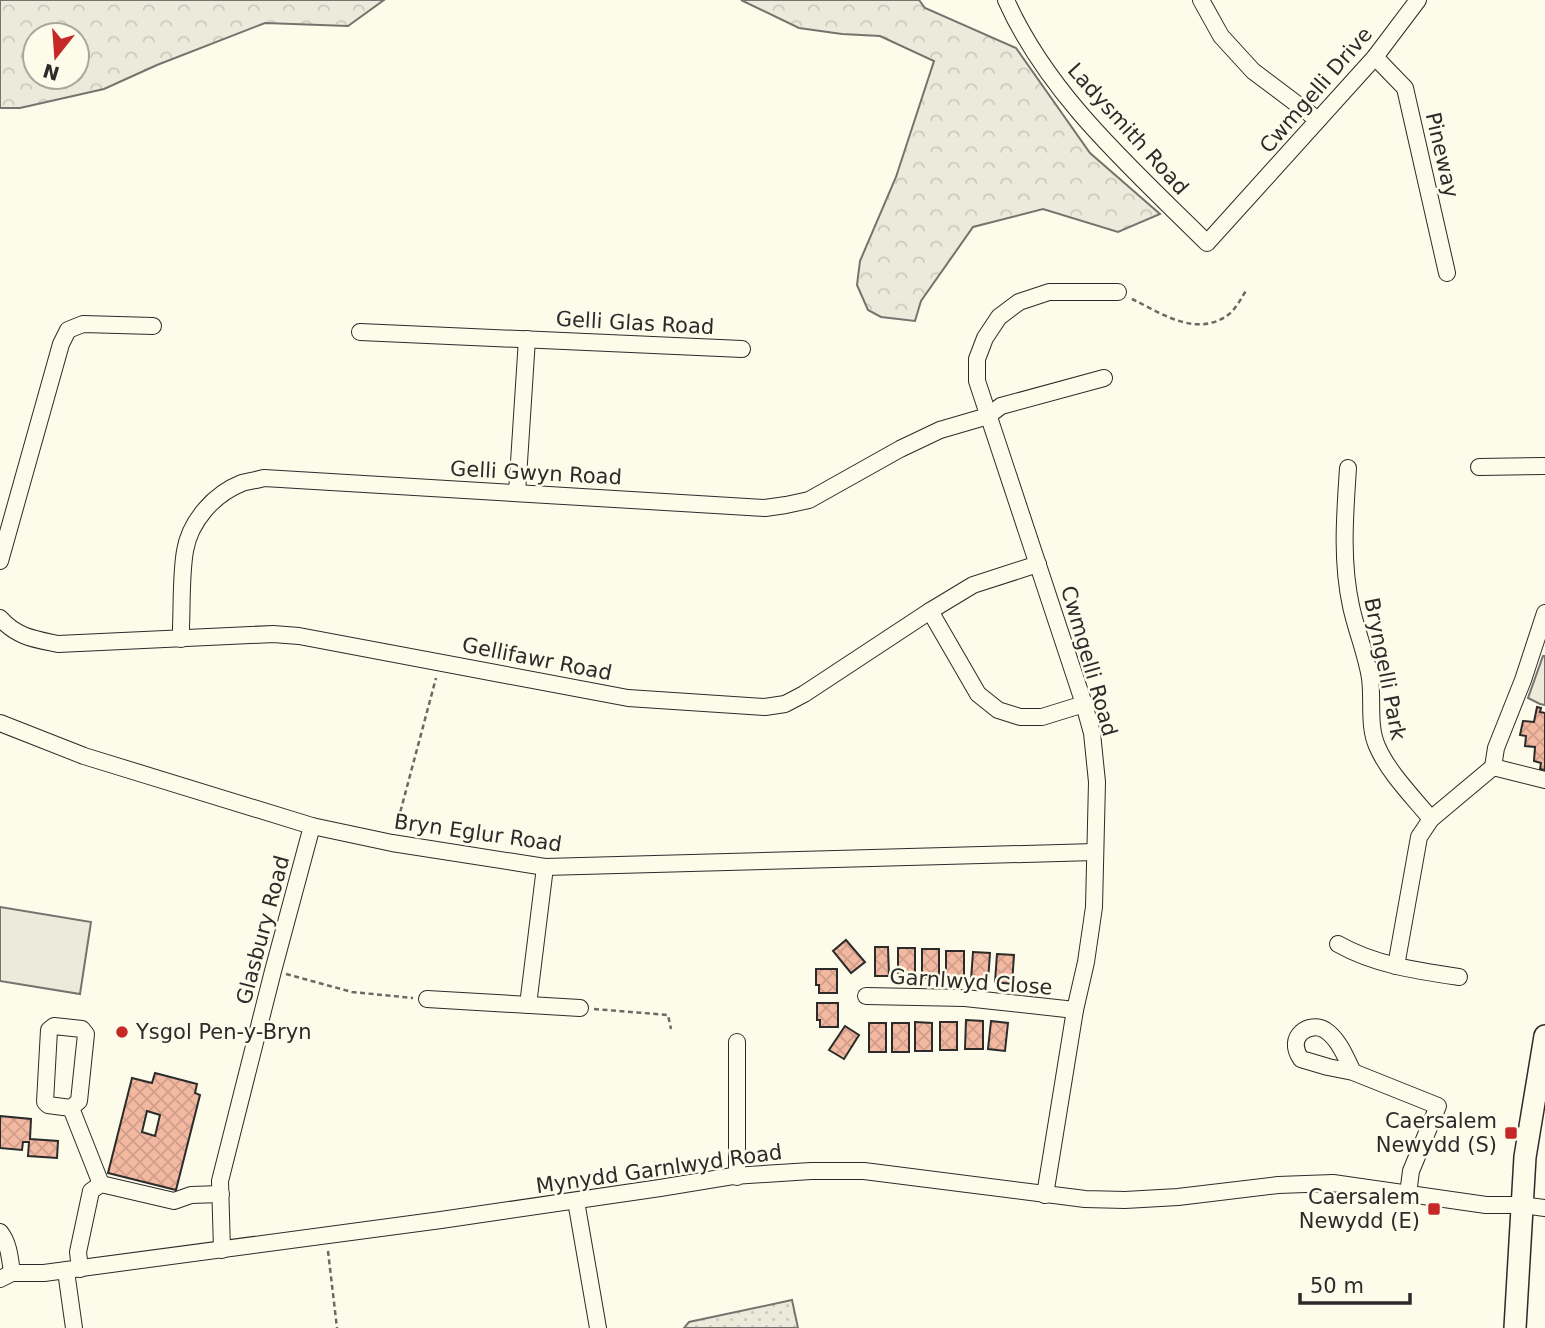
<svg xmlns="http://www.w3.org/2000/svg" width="1545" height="1328" font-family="'DejaVu Sans',sans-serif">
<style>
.grass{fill:url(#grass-dots);stroke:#74746e;stroke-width:2}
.forest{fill:url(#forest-crowns);stroke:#74746e;stroke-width:2;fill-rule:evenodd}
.pitch{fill:#ecebdb;stroke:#74746e;stroke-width:2}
.parking{fill:#eceadb;stroke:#74746e;stroke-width:2}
.building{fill:url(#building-cross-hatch);stroke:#2b2b2b;stroke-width:2;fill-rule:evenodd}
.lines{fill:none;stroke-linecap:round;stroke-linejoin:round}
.minor-casing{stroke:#2b2b2b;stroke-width:18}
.major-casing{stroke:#2b2b2b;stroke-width:24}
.path{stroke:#6a6964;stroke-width:2.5;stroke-dasharray:5 3.5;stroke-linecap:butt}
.minor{stroke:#fdfbea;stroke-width:16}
.major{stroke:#fdfbea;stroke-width:21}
.poi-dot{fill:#c62828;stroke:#fdfbea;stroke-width:2.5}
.labels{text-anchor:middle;stroke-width:5;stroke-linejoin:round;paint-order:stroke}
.street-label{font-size:21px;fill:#2b2b2b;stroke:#fdfbea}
.poi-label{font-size:21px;fill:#2b2b2b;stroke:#fdfbea;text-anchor:end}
</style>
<defs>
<pattern id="grass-dots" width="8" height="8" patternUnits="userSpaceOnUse" patternTransform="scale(1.75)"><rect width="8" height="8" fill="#ecebdb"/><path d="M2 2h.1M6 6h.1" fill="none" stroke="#cbcabc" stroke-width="1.8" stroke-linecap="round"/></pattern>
<pattern id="forest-crowns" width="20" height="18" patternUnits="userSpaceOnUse" patternTransform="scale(1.75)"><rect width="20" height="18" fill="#ecebdb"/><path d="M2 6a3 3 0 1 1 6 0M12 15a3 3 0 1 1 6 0" fill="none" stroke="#cbcabc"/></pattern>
<pattern id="building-cross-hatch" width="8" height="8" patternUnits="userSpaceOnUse" patternTransform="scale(1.75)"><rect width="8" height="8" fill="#f2b8a0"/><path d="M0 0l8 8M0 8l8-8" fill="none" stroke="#d09e8a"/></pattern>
</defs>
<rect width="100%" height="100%" fill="#fdfbea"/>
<polygon class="grass" points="792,1300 798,1328 684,1328 689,1322"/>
<g class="forest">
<path d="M0 0H384L348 26 265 23 157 65 104 89 20 108H0ZM77 35V77H35V35Z"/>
<polygon points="741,0 919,0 925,8 1016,48 1090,153 1160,214 1118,232 1043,209 973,227 921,301 915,321 881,317 868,310 857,285 860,261 896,177 934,61 880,36 842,34 799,28"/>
</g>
<polygon class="pitch" points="0,907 91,922 80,994 0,981"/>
<polygon class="parking" points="1543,656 1545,656 1545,705 1540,704 1528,698"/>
<g class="building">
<polygon points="1537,707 1541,708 1540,712 1545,713 1545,770 1540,769 1541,763 1534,761 1535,747 1525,746 1526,736 1520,735 1523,721 1534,722"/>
<polygon points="846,940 865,962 851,973 833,951"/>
<polygon points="875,947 888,947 889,976 875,976"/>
<rect x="898" y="948" width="17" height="29"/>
<rect x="922" y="949" width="17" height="29"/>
<polygon points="946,951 964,951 964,980 946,979"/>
<polygon points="973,952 990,953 988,981 971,980"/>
<polygon points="997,954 1014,955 1012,984 995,982"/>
<polygon points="816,969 837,969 837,993 819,993 819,985 816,985"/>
<polygon points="817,1003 838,1003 838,1027 820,1027 820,1020 817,1020"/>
<polygon points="966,1020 983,1021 983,1049 965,1049"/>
<polygon points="991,1021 1008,1023 1005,1051 988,1049"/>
<polygon points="915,1022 932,1023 932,1051 915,1051"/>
<rect x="940" y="1022" width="17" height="28"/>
<rect x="869" y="1023" width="17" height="29"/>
<rect x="892" y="1023" width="17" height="29"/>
<polygon points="845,1026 859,1035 844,1059 829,1050"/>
<path d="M155 1073 197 1084 195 1093 200 1095 176 1190 108 1173 132 1078 152 1083ZM147 1111 160 1115 155 1136 142 1132Z"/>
<polygon points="0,1116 31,1119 30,1139 58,1141 57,1158 28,1156 29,1142 23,1142 22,1150 0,1148"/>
</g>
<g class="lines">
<defs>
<g id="minor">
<path d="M1006 0C1049 97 1134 170 1207 243L1375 57 1418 0"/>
<polyline points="1201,0 1221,36 1253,71 1318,120"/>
<polyline points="1375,57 1405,88 1447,273"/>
<polyline points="360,332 742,349"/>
<polyline points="1479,467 1545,466"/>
<path d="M1348 468C1345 514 1341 560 1351 606 1356 630 1366 653 1370 678 1373 700 1368 726 1377 746 1388 772 1413 797 1431 819"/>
<polyline points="517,493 527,339"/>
<polyline points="0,561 61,344 68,330 83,324 153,326"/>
<polyline points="930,611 978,694 998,710 1020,717 1042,717 1084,704"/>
<path d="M0 618C17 637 34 639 58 644L273 634 299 636 628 698 765 707 785 704 804 694 930 611 973 585 1038 564"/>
<path d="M181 639V627C182 603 181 574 185 551 190 521 214 494 242 483 249 481 257 480 264 478L765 508 786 505 809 500 900 449 940 430 988 416 1001 406 1104 378"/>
<polyline points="0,723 84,756 312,826 392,843 545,867 1095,852"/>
<polyline points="1493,767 1496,748 1523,680 1545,613"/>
<path d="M1338 944C1375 965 1418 971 1459 977"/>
<polyline points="1396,966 1419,837 1431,819 1493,767 1545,780"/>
<polyline points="866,996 965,998 1075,1010"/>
<polyline points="427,999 580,1008"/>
<polyline points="528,1005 545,867"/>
<path d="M1353 1072C1346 1058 1339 1039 1325 1030 1310 1021 1285 1036 1301 1059L1328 1067 1353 1072 1438 1106 1411 1171 1408 1194"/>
<polyline points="71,1108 79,1101 86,1034 82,1029 54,1026 49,1030 45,1102 48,1105 71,1108 101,1184"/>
<polyline points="737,1177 737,1042"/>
<polyline points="1045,1195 1075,1010 1086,962 1094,907 1097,782 1092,733 1084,704 977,381 977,359 985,338 999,317 1019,302 1049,292 1118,292"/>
<polyline points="576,1201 598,1328"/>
<path d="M0 1232C9 1243 10 1259 12 1273"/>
<polyline points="222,1250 220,1181 273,971 312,826"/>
<polyline points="80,1269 78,1252 91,1191 101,1184 174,1201 191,1195 221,1194"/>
<polyline points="66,1271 74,1328"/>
<polyline points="0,1279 12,1273 44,1273 441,1220 660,1188 733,1176 811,1171 864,1171 1085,1199 1125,1200 1178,1197 1278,1185 1333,1183 1486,1205 1522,1205 1545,1208"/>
</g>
<polyline id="major" points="1515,1328 1525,1157 1545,1036"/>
</defs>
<use href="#minor" class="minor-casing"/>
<use href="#major" class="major-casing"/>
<g class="path">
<path d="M1132 299C1161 313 1196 338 1228 315 1236 309 1242 297 1247 289"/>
<polyline points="396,828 436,678"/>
<polyline points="286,974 352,992 413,998"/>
<polyline points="594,1009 668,1015 671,1029"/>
<polyline points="328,1251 337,1328"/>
</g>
<use href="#minor" class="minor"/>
<use href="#major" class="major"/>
</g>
<g class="poi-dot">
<circle cx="122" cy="1032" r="7"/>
<rect x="1504" y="1126" width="14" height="14" rx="3.5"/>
<rect x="1427" y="1202" width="14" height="14" rx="3.5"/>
</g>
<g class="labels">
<g class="street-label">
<text transform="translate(1316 90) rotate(-49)" y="7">Cwmgelli Drive</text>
<text transform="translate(1128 129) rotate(48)" y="7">Ladysmith Road</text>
<text transform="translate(1442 155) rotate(77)" y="7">Pineway</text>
<text transform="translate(635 323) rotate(3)" y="7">Gelli Glas Road</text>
<text transform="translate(536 473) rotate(3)" y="7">Gelli Gwyn Road</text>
<text transform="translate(537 659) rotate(11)" y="7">Gellifawr Road</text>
<text transform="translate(1089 661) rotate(74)" y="7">Cwmgelli Road</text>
<text transform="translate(1385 669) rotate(79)" y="7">Bryngelli Park</text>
<text transform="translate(478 833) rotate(8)" y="7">Bryn Eglur Road</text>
<text transform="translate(263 930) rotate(-75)" y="7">Glasbury Road</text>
<text transform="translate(971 982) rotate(4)" y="7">Garnlwyd Close</text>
<text transform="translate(659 1169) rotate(-8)" y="7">Mynydd Garnlwyd Road</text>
</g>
<g class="poi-label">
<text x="136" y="1039" text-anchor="start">Ysgol Pen-y-Bryn</text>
<text x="1497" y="1128">Caersalem<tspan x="1497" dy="24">Newydd (S)</tspan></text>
<text x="1420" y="1204">Caersalem<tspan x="1420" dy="24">Newydd (E)</tspan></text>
</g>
</g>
<g transform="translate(56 56) rotate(197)"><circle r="33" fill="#fdfbea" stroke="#a9a89e" stroke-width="2"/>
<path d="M0-5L12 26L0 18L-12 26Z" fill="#c62828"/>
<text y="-10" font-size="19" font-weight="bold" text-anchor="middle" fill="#2b2b2b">N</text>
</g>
<path d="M1300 1293v10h110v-10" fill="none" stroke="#2b2b2b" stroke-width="3.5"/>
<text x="1310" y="1293" font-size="21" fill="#2b2b2b" stroke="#fdfbea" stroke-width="5" paint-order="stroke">50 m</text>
</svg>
